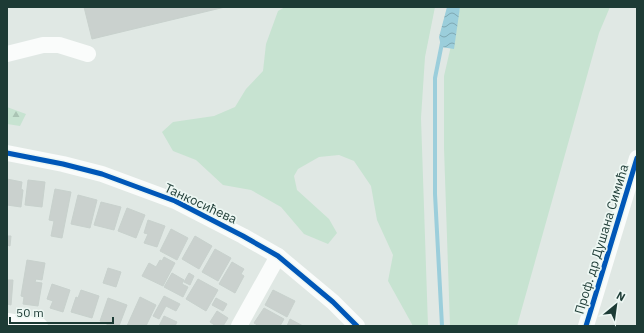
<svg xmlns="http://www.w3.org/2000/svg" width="644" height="333" font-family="'IBM Plex Sans',sans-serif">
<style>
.green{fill:#c7e3d1}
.forest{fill:url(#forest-firs)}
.water{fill:url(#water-waves)}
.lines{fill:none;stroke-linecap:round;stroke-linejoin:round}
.stream{stroke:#9bcedb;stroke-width:4}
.building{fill:#cad1ce;stroke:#c8d1cd}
.minor{stroke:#fafcfb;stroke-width:16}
.cycleway-casing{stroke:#edf7f3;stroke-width:8}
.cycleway{stroke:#0057b8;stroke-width:5}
.labels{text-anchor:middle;stroke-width:3.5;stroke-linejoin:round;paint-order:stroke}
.street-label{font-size:13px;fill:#1d3b35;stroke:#edf7f3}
</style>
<defs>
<pattern id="forest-firs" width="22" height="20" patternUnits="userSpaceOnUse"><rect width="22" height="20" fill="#c7e3d1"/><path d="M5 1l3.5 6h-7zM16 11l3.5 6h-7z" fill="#aac4b4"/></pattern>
<pattern id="water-waves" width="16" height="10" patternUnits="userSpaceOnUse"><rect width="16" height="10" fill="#9bcedb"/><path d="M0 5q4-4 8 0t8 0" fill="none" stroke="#7ea8b2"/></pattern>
</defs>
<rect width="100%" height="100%" fill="#e0e8e4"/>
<g class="green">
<polygon points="285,7 435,7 425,57 421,118 428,326 413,326 388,281 393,255 377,220 371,186 354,161 339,155 319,157 298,169 294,176 297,190 329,219 337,233 328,244 304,234 281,207 251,190 223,185 196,160 173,151 162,132 173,122 214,116 235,107 246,89 263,71 266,44 278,11"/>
<polygon points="460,7 610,7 599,33 517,326 450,326 444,148 444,76"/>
</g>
<polygon class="forest" points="7,107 26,114 20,126 7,124"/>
<polygon class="water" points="447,7 460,7 454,49 441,47 439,37"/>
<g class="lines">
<polyline class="stream" points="442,43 435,78 435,194 442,326"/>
</g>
<g class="building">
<polygon points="84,7 225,7 92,39"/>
<polygon points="7,179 22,182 21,189 23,190 21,207 7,205"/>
<polygon points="28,180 45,182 42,207 25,205"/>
<polygon points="55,189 71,192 62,238 51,236 54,221 49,220"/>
<polygon points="78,195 97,200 90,228 71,224"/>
<polygon points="101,202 121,207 114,230 94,225"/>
<polygon points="127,208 145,215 136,238 118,231"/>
<polygon points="148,220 165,226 157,247 144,243 148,234 144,233"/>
<polygon points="171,229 188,238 177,260 160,251"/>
<polygon points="7,236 11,236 10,246 7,245"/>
<polygon points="195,236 212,246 199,269 182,259"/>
<polygon points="215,249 231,258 218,281 202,272"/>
<polygon points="164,257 175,263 163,286 142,276 149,263 156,267 160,260 162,261"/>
<polygon points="27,260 45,263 42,280 36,279 35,282 42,283 38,306 23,304 24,297 21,296"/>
<polygon points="232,262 244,269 241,274 244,276 235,293 219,284"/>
<polygon points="108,268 121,272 116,287 103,283"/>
<polygon points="172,273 184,280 182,284 188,287 183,297 164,287"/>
<polygon points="189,273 194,276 190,285 184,282"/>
<polygon points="198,279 218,290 206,311 186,299"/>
<polygon points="7,280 13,280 11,305 7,304"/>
<polygon points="52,284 70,290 63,312 50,308 53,301 47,299"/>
<polygon points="81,290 99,296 92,318 71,312 76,297 78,298"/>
<polygon points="273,290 295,301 287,317 265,305"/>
<polygon points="164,296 180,304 176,311 166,306 159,319 153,316"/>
<polygon points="140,297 156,305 146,326 127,326"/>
<polygon points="108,298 127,305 119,326 111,326 100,321"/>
<polygon points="216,298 227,304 223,311 212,305"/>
<polygon points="264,308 284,319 280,326 259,326 254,323"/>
<polygon points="217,311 228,318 223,326 216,326 210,322"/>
<polygon points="164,316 177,322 175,326 159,326"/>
<polygon points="290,319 303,326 287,326"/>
</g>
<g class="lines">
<g class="minor">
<polyline points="7,54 43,45 59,45 88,54"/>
<polyline points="7,153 63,164 102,174 175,201 243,236 278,256 333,302 357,326"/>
<polyline points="7,321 40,326"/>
<polyline points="239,326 278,256"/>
<polyline points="586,326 637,158"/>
</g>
<defs>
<g id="cycleway">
<polyline points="7,153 63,164 102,174 175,201 243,236 278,256 333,302 357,326"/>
<polyline points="586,326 637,158"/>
</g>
</defs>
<use href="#cycleway" class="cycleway-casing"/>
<use href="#cycleway" class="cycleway"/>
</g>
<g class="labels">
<g class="street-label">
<text transform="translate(201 203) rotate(25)" y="5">Танкосићева</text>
<text transform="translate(601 239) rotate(-73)" y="5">Проф. др Душана Симића</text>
</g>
</g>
<rect width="644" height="333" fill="none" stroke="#1d3b35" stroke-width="16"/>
<g transform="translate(616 305) rotate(29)" stroke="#edf7f3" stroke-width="3" paint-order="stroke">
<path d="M0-3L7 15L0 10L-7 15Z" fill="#1d3b35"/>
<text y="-6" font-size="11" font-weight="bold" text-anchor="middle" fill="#1d3b35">N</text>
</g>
<path d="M10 317v6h103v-6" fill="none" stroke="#1d3b35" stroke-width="2"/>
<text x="16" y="317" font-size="12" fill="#1d3b35" stroke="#edf7f3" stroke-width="3" paint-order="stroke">50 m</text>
</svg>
